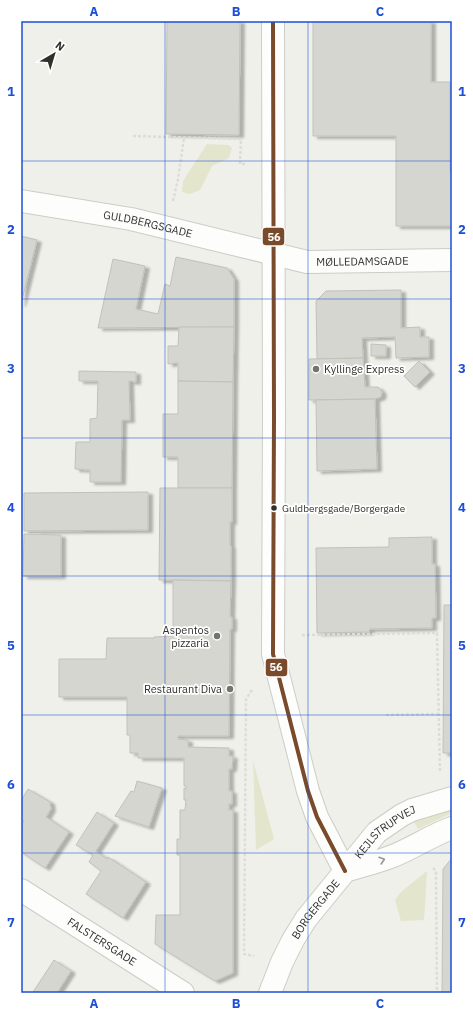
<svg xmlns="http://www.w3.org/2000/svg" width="473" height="1014" font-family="'IBM Plex Sans',sans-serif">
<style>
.green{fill:#e3e5cc}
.building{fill:#d6d6d1;stroke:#c1c1bc;filter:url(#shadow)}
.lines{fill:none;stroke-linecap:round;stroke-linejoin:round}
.minor-casing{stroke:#cccdc8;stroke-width:24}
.tertiary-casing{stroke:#cccdc8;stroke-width:24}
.path{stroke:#dcdcda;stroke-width:2.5;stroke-dasharray:3 2;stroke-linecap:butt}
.minor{stroke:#fdfdfc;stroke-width:22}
.tertiary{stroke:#fdfdfc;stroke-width:22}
.bus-1-casing{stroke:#fff;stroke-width:7}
.bus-1{stroke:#7a4b2a;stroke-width:4}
.oneway{stroke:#969794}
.grid{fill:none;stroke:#1d4ed8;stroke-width:1;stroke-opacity:0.55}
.poi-dot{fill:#73746e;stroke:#fff;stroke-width:1.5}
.bus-dot{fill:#30312c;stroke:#fff;stroke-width:1.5}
.labels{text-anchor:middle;stroke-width:3.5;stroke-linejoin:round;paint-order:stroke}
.bus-label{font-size:10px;fill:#30312c;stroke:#fff;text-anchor:start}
.street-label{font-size:11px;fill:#30312c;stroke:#fff}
.poi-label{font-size:11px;fill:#30312c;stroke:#fff;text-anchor:end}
.line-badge{stroke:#fff;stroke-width:1.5}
.badge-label{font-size:11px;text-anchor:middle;font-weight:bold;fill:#fff}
.neatline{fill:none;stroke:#1d4ed8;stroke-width:1.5}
.grid-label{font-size:13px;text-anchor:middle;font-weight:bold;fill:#1d4ed8}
</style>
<defs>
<filter id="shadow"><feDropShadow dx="4.5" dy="2.5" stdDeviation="1" flood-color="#0004"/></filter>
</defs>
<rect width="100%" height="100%" fill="#f0f0ea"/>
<g class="green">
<polygon points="207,144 228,145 232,148 229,158 212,166 200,190 190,194 182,192 183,181"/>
<polygon points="253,760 274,839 256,850"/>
<polygon points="452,804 452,813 418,829 413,820"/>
<polygon points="427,871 424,920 401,921 395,900 401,892"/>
</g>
<g class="building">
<polygon points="167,21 240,21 239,135 166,134"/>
<polygon points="313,21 431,21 431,82 450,82 450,172 452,172 452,226 396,226 396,136 313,136"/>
<polygon points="21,236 37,240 21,304"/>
<polygon points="176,257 227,268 234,279 234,327 98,328 113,259 145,266 136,309 158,314 165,284 170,286"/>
<polygon points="401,290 401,328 420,327 420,337 429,337 429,357 396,358 395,337 362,338 363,358 317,359 316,301 326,291"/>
<polygon points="179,327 234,327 233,382 178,381 178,363 168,364 168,346 178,346"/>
<polygon points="371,344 386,345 386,356 371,356"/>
<polygon points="363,358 365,387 378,387 382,392 381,397 375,399 309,400 309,359"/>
<polygon points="419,361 430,372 415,387 404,376"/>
<polygon points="79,371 136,372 136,382 129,381 130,420 122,420 121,482 90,482 90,470 75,469 76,442 90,442 90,419 97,418 98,381 79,381"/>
<polygon points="178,381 233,382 232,488 178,488 178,457 163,457 163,414 178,414"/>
<polygon points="375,399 377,469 317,471 316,400"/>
<polygon points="160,488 232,488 232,522 230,522 230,545 231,546 231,581 159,580"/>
<polygon points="148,492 148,530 24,531 24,493"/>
<polygon points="24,534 61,535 61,576 23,576"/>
<polygon points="432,537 432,564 435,564 436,618 432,618 432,628 370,629 369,632 317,633 316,548 389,547 389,538"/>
<polygon points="173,580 231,581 230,617 232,617 232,629 230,629 229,736 178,736 178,739 188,740 188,747 229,748 229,756 233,756 232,769 229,769 229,791 232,791 232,804 229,804 229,810 233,810 233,973 215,981 155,944 156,915 180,915 180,855 177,855 177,839 180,839 180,810 185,810 186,800 184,800 184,788 186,789 186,786 184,786 184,758 138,758 138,753 130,753 130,735 127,735 127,697 59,697 59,659 106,659 107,638 154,638 154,637 173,636"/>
<polygon points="444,605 452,605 452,753 443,753"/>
<polygon points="137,781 162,788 149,827 115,816 131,791 134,792"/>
<polygon points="28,789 50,802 51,809 46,817 69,832 45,868 21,852 21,826 24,821 21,819 21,801"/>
<polygon points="97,812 114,823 96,851 107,859 108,857 146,882 123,918 86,894 101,871 89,862 93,855 76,845"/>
<polygon points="452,858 452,993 442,993 443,869"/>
<polygon points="54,960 71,971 57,993 33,992"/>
</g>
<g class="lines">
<defs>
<g id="minor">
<path id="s1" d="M21 201 131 219 307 262 452 260"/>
<path id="s2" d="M21 890 183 993"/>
</g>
<g id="tertiary">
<polyline points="273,21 274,417 273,654 308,791 317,817 345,871"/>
<path d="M345 871C361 866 378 862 393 856 413 848 432 835 452 828"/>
<path id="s3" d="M270 993 282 962 293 940 306 919 377 832 402 815 412 810 452 798"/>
</g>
</defs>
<use href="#minor" class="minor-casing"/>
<use href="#tertiary" class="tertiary-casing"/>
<g class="path">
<polyline points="133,136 241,139 240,164 246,164"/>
<polyline points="173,201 178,179 184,138"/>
<polyline points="302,635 437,633 440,773"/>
<polyline points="252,690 246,699 244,954 254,956"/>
<polyline points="386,715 439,714"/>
<polyline points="433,868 436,871 437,993"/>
</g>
<use href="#minor" class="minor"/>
<use href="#tertiary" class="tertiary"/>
<defs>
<polyline id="bus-1" points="273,21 274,417 273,654 308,791 317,817 345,871"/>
</defs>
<use href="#bus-1" class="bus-1-casing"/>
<use href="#bus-1" class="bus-1"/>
</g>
<defs><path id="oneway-chevron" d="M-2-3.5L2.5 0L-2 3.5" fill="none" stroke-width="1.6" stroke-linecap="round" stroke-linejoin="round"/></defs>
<use class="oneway" href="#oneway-chevron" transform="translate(382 860) rotate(-17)"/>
<path class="grid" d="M165 21V993M308 21V993M21 161H452M21 299H452M21 438H452M21 576H452M21 715H452M21 853H452"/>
<g class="poi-dot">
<circle cx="316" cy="369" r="4"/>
<circle cx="217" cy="636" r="4"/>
<circle cx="230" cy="689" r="4"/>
</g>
<circle class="bus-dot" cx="274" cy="508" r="3.5"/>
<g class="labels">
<g class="bus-label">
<text x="282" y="512">Guldbergsgade/Borgergade</text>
</g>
<g class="street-label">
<text dy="4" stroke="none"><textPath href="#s1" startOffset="129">GULDBERGSGADE</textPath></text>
<text dy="4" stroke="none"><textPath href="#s1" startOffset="348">MØLLEDAMSGADE</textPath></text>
<text dy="4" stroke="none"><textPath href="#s3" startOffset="201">KEJLSTRUPVEJ</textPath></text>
<text dy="4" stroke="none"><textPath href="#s3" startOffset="96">BORGERGADE</textPath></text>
<text dy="4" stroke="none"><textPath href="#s2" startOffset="96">FALSTERSGADE</textPath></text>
</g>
<g class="poi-label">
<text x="324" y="373" text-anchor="start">Kyllinge Express</text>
<text x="209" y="634">Aspentos<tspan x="209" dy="13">pizzaria</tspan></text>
<text x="222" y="693">Restaurant Diva</text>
</g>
</g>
<g class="line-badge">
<rect x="262" y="227" width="23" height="19" rx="4" fill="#7a4b2a"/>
<rect x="265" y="658" width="23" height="19" rx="4" fill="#7a4b2a"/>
</g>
<g class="badge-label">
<text x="274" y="241">56</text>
<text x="276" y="671">56</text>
</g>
<rect width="473" height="1014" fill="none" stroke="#ffffff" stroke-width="44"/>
<g transform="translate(54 54) rotate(38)" stroke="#ffffff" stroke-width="3" paint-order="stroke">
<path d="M0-3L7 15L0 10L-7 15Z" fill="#30312c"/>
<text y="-6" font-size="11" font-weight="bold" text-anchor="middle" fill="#30312c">N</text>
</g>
<rect x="22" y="22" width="429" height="970" class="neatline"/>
<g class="grid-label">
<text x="94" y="16">A</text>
<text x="236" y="16">B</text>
<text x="380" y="16">C</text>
<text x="11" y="96">1</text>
<text x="462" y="96">1</text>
<text x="11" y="234">2</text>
<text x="462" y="234">2</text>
<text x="11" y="373">3</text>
<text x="462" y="373">3</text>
<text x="11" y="512">4</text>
<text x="462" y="512">4</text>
<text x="11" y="650">5</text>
<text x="462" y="650">5</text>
<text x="11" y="789">6</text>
<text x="462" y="789">6</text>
<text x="11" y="927">7</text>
<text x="462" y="927">7</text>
<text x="94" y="1008">A</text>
<text x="236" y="1008">B</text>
<text x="380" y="1008">C</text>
</g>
</svg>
